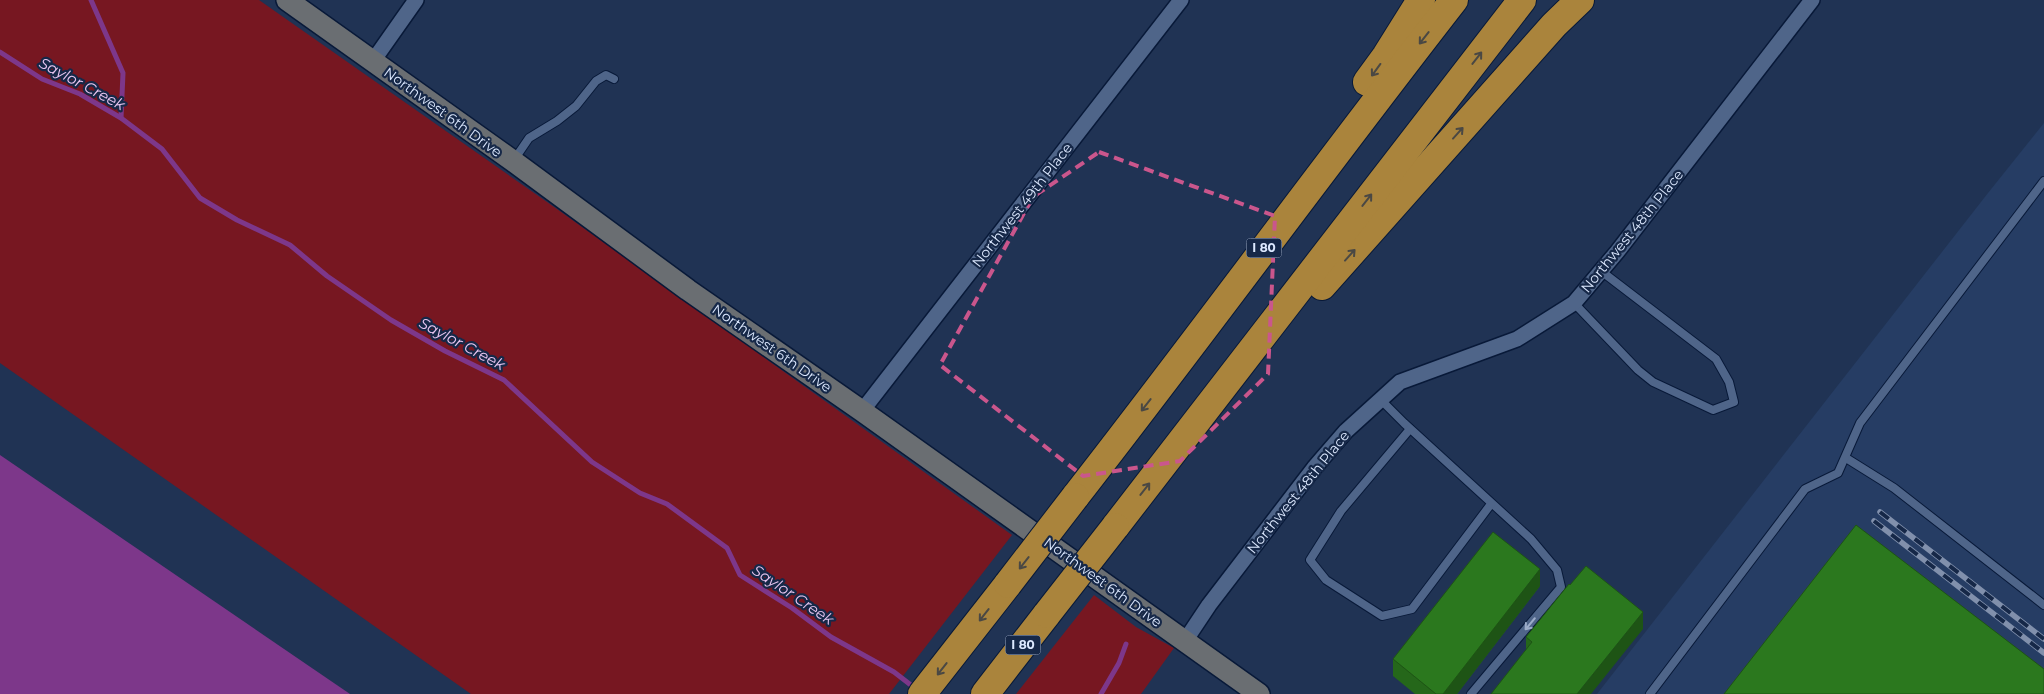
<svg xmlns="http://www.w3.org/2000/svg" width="2044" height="694" font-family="Montserrat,sans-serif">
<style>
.built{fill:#263d64}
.green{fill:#771721}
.water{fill:#7d378a}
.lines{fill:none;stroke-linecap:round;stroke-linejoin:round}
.stream{stroke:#7d378a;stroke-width:5}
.service-casing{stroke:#081938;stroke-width:10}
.minor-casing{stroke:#081938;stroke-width:18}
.secondary-casing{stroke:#081938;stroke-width:24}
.motorway-casing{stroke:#081938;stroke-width:30}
.service{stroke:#4f6589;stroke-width:8}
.minor{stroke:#4f6589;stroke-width:15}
.secondary{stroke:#6a6e72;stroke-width:21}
.motorway{stroke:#aa843c;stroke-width:28}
.rail-casing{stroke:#8190ac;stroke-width:5.5}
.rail{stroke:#162848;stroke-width:4;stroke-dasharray:11;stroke-linecap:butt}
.motorway-bridge-casing{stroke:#081938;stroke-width:30;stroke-linecap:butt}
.motorway-bridge{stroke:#aa843c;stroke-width:28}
.wall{fill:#25671a}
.shaded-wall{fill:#1e5415}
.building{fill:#2b781e;stroke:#1e5415}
.oneway{stroke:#4a4844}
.oneway2{stroke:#9dadc9}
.marked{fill:none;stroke:#ca568c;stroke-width:4;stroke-dasharray:10 6;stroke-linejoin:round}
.labels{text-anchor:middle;stroke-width:4.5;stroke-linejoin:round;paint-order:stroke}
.shield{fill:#162848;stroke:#a1aec7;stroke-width:1}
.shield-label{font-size:12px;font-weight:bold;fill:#dce8fe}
.street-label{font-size:14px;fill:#dce8fe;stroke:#162848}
.water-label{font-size:15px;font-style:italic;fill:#ebc7f2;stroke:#162848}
</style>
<rect width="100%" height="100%" fill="#203354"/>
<polygon class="built" points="2044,123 2044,694 1597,694 1988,193"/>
<g class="green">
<polygon points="0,0 259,0 557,209 1012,535 889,694 471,694 0,363"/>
<polygon points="1094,595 1136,627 1174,648 1141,694 1016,694"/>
</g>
<polygon class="water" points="0,455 350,694 0,694"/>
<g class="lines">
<g class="stream">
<polyline points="91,0 123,73 121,118"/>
<polyline points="0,52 42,79 80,94 121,118 162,149 200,198 237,220 290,245 327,276 391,320 445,351 504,380 592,462 640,493 667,504 727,548 740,575 792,608 831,637 894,672 916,689"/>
<polyline points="1101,694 1119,663 1126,644"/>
</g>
<defs>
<g id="service">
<polyline points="514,160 529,138 557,121 576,106 596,81 606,75 614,79"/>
<polyline points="1574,303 1638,370 1653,382 1713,410 1734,402 1729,382 1716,359 1601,271"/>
<polyline points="1381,400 1404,423 1531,539 1557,570 1561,587 1471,694"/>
<polyline points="1410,429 1341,511 1310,560 1326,580 1382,616 1412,609 1491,504"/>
<polyline points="1846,458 1894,488 2044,605"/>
<polyline points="1650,694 1805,489 1838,473 1860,423 2044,181"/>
</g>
<g id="minor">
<polyline points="373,61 416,0"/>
<polyline points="862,411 1181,0"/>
<polyline points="1185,641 1209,605 1314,468 1346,431 1400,382 1517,339 1574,303 1617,252 1812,0"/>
</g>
<polyline id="secondary" points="287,0 513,161 688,290 862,411 1259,694"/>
<g id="motorway">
<polyline points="1367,82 1386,56 1421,0"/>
<polyline points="1322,286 1554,25 1580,0"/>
<path d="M1075 497C1203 333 1326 164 1454 0"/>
<polyline points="1115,527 1522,0"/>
<polyline points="922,694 1008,584"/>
<polyline points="985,694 1047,614"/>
</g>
</defs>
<use href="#service" class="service-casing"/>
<use href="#minor" class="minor-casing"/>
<use href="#secondary" class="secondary-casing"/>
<use href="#motorway" class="motorway-casing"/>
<use href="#service" class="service"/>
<use href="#minor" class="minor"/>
<use href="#secondary" class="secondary"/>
<use href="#motorway" class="motorway"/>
<defs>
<g id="rail">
<polyline points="1880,512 2044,639"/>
<polyline points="1874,521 2044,653"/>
</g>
</defs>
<use href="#rail" class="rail-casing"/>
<use href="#rail" class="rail"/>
<defs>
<g id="motorway-bridge">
<polyline points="1008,584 1075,497"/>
<polyline points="1047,614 1115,527"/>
</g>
</defs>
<use href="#motorway-bridge" class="motorway-bridge-casing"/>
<use href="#motorway-bridge" class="motorway-bridge"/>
</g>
<g class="wall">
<polygon points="1570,585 1643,629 1526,649 1526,637"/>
<polygon points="1540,586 1457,694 1415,694 1393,676 1393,659"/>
</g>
<g class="shaded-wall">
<polygon points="1540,569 1540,586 1457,694 1443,694"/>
<polygon points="1643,612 1643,629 1591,694 1577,694"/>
</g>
<g class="building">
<polygon points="1856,525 2044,669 2044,694 1724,694"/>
<polygon points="1493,532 1540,569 1443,694 1436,694 1393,659"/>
<polygon points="1586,566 1643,612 1577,694 1491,694 1532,642 1526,637 1569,584 1570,585"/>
</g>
<defs><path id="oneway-shaft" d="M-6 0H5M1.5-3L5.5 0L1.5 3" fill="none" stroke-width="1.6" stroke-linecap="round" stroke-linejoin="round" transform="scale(1.25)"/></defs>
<g class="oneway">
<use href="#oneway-shaft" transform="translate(1424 38) rotate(128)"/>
<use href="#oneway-shaft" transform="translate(1477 58) rotate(-52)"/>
<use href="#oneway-shaft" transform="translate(1376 70) rotate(126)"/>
<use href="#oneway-shaft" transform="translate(1458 133) rotate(-48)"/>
<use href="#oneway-shaft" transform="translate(1367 200) rotate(-52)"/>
<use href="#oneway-shaft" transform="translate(1350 255) rotate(-48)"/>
<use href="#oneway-shaft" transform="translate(1146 405) rotate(128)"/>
<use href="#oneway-shaft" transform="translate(1145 489) rotate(-52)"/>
<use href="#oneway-shaft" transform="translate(1024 563) rotate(128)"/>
<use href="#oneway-shaft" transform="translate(984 615) rotate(128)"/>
<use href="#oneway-shaft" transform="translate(942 669) rotate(128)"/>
</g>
<use class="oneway2" href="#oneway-shaft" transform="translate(1530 624) rotate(130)"/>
<path class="marked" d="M1099 152 1275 216 1268 374 1180 461 1083 476 940 365 1033 197Z"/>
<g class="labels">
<g class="shield">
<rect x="1246.5" y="238.5" width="35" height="19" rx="4"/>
<rect x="1005.5" y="635.5" width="35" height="19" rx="4"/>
</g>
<g class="shield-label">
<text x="1264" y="252">I 80</text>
<text x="1023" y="649">I 80</text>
</g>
<g class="street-label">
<text transform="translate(443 112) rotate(36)" y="5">Northwest 6th Drive</text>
<text transform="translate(1022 205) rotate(-52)" y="5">Northwest 49th Place</text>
<text transform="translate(1632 231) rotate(-51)" y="5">Northwest 48th Place</text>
<text transform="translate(772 348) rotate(35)" y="5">Northwest 6th Drive</text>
<text transform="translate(1298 492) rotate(-51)" y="5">Northwest 48th Place</text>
<text transform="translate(1103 582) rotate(36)" y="5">Northwest 6th Drive</text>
</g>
<g class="water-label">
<text transform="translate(82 84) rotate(28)" y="5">Saylor Creek</text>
<text transform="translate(462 344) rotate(28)" y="5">Saylor Creek</text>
<text transform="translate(793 595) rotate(34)" y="5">Saylor Creek</text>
</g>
</g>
</svg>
